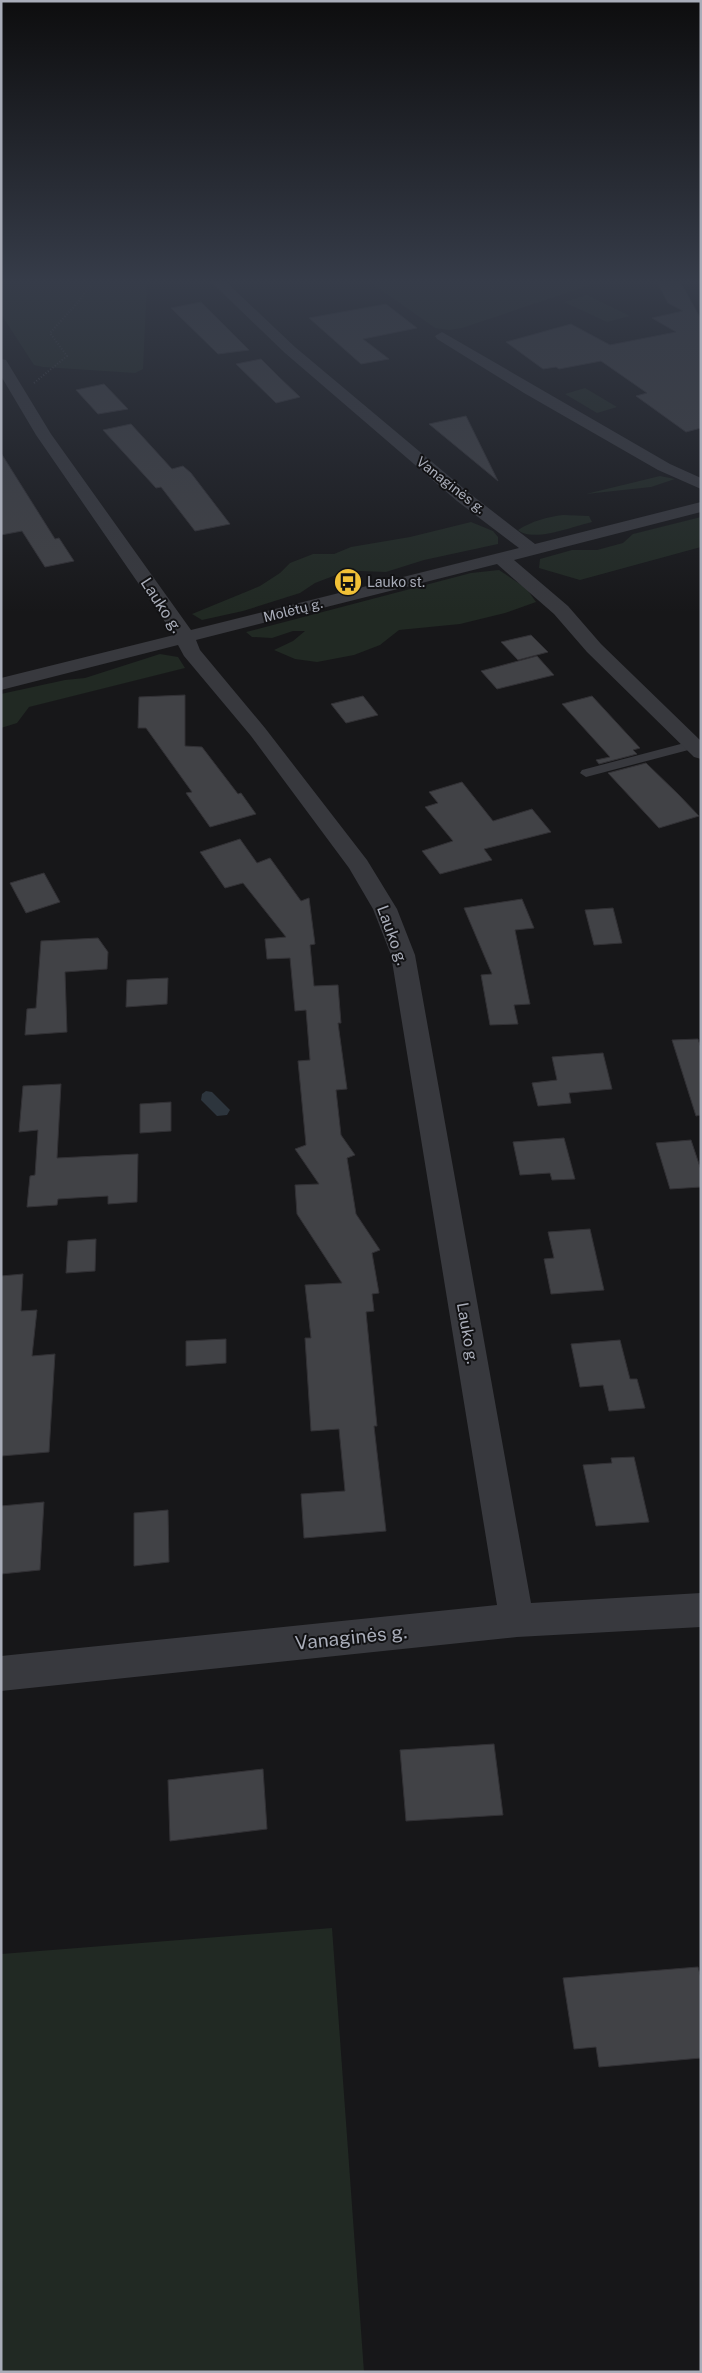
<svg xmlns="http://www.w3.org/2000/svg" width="702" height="2373" font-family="'Public Sans',sans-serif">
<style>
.green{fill:#212923}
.water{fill:#2d353d}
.building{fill:#414246;stroke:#323135}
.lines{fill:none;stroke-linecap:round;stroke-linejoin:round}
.path{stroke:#3e4045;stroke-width:2;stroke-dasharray:1 2;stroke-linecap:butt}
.service{fill:#38393e;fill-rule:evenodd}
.minor{fill:#38393e;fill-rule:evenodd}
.labels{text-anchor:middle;stroke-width:4;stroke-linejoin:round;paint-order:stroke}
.far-street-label{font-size:14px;fill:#a9adb9;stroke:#121214}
.far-poi-label{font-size:14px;fill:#a9adb9;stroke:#121214;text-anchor:start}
.street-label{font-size:16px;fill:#a9adb9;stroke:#121214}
.near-street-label{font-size:19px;fill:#a9adb9;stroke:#121214}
</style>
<rect width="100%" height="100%" fill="#171719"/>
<g class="green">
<polygon points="1,280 149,280 147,283 143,369 135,373 43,367 34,365 1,314"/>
<polygon points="367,280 605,280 462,328 449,330 435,328"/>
<polygon points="587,295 630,316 607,322 564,302"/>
<polygon points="585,388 617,407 597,413 565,394"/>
<polygon points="660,476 675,479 651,487 586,494"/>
<path d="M563 515 589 516 592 522C574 526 533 543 518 530 532 521 547 517 563 515Z"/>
<polygon points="701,517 701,547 580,580 539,568 540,559 572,550 597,550 623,543 633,534"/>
<polygon points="471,522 493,531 498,537 498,544 424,560 386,572 360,571 336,575 315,583 300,593 243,611 202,620 192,614 260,586 280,573 290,563 313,554 334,554 351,547 410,537"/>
<polygon points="499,570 526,588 536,602 505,613 460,624 399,630 380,645 354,655 317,662 295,659 274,650 293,641 305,631 293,631 272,638 252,637 246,632 471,573"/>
<polygon points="160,654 178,657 185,668 29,707 17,723 1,728 1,694 65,680 85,678"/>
<polygon points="332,1928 364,2372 1,2372 1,1954"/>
</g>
<polygon class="water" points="206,1091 212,1092 230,1110 227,1115 217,1116 201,1100 202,1094"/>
<g class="building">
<polygon points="680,281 701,319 701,428 686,432 636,396 647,393 601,361 559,369 556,367 543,369 506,342 571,324 610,345 676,332 652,318 683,311 668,303 657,282"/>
<polygon points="201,302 249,350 218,354 171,308"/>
<polygon points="386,304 417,328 363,339 389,359 361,364 309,318"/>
<polygon points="261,359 278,376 300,397 276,403 236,364"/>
<polygon points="104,384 128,409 98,414 76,390"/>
<polygon points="466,416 498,481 429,424"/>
<polygon points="131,424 172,469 183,466 191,473 230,524 195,531 161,487 156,488 103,430"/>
<polygon points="1,453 55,539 59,538 74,561 45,567 22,531 1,535"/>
<polygon points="531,635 548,652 518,660 501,642"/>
<polygon points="537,656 554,675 497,689 481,671"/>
<polygon points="185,695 185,746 202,747 238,794 241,793 256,814 210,827 186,793 192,792 146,728 138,728 139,697"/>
<polygon points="363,696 378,715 346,723 331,704"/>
<polygon points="592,696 640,748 633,750 637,754 599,764 596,760 610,757 562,704"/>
<polygon points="646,763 679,795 699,816 659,828 608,773"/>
<polygon points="462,782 493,821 532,809 551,832 484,849 492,860 440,874 422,851 453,841 425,807 438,803 429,792"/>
<polygon points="240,839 257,863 270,858 301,901 309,898 315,944 310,945 314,986 338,985 341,1023 338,1023 347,1089 336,1090 341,1135 355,1155 347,1158 356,1214 380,1250 372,1253 379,1293 372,1294 374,1311 366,1312 377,1426 374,1426 386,1531 304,1538 301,1494 345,1491 339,1429 311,1431 305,1338 311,1338 305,1285 342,1283 297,1214 295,1185 319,1184 295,1149 306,1145 298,1061 310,1060 306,1010 295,1011 290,958 267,959 265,939 286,937 243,883 225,888 200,852"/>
<polygon points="44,873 60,902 26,913 10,883"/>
<polygon points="522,899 534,928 515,930 530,1004 514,1005 518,1024 490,1025 481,975 492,974 464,908"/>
<polygon points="613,908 622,943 594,945 585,910"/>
<polygon points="98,938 108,952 107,969 65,972 67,1032 25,1035 27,1009 36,1008 41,941"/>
<polygon points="168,978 167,1004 126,1007 127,980"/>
<polygon points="698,1039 701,1048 700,1115 696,1116 672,1040"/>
<polygon points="603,1053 612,1089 569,1093 571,1103 538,1106 532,1083 557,1080 552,1057"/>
<polygon points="61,1084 57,1158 138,1154 137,1202 108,1204 108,1196 58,1199 57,1205 27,1207 30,1176 35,1175 38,1130 19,1132 23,1086"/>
<polygon points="171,1102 171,1131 140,1133 140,1104"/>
<polygon points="564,1138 575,1179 552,1180 550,1173 520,1175 513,1142"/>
<polygon points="691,1140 701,1170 701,1187 670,1189 656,1143"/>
<polygon points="590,1229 604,1290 551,1294 544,1259 554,1258 548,1232"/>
<polygon points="96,1239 95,1271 66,1273 68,1241"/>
<polygon points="23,1274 21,1311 37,1310 32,1356 55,1354 49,1452 1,1456 1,1276"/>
<polygon points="226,1339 226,1363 186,1366 186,1341"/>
<polygon points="620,1340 630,1379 637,1379 645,1408 609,1411 603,1385 580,1387 571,1344"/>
<polygon points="634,1457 649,1522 596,1526 583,1465 612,1463 611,1458"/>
<polygon points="44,1502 40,1570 1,1574 1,1506"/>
<polygon points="168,1510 169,1562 134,1566 134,1513"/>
<polygon points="494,1744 503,1815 406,1821 400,1750"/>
<polygon points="263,1769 267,1829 170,1841 168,1780"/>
<polygon points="698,1967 701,1978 701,2058 599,2067 596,2047 574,2049 563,1978"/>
</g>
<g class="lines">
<g class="path">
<polyline points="491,280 492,290"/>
<polyline points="34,383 67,356 50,333 79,301 94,280"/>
</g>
<polygon class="service" points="692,741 698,745 696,748 586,777 580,773 582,770"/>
<g class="minor">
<polygon points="209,280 224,280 295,347 469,493 535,544 701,502 701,512 514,560 568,606 601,644 701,741 701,759 694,757 587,652 554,614 497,564 196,640 200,650 265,728 367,860 397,909 415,955 531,1603 701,1593 701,1627 517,1637 1,1691 1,1656 497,1605 391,955 373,909 349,868 251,736 184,656 178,645 1,690 1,678 174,635 36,435 1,376 1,359 6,360 51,434 191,630 519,548 457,501 285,353"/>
<polygon points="442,332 670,464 701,478 701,489 658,470 524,393 437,339 435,336"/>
</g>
</g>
<linearGradient id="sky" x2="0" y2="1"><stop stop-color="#0d0d0e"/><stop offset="0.46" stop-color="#363c49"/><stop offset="1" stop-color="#363c49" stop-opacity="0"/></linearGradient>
<rect width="702" height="612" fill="url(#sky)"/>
<defs>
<symbol id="bus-disc" viewBox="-11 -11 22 22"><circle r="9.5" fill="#f1c137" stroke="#121214"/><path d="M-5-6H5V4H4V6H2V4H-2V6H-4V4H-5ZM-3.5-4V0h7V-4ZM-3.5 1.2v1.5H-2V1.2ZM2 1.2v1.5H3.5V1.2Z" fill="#111"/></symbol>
</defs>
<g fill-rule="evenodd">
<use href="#bus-disc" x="332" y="566" width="32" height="32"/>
</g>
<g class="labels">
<g class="far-street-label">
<text transform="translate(451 485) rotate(38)" y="5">Vanaginės g.</text>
<text transform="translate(293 610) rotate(-14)" y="5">Molėtų g.</text>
</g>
<g class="far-poi-label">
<text x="367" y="587">Lauko st.</text>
</g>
<g class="street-label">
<text transform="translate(162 605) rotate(57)" y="6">Lauko g.</text>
<text transform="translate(393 935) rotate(70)" y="6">Lauko g.</text>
<text transform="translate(468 1333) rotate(80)" y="6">Lauko g.</text>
</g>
<g class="near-street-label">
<text transform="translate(351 1637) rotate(-6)" y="7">Vanaginės g.</text>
</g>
</g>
<rect width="702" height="2373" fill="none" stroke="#a9adb9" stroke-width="5"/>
</svg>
